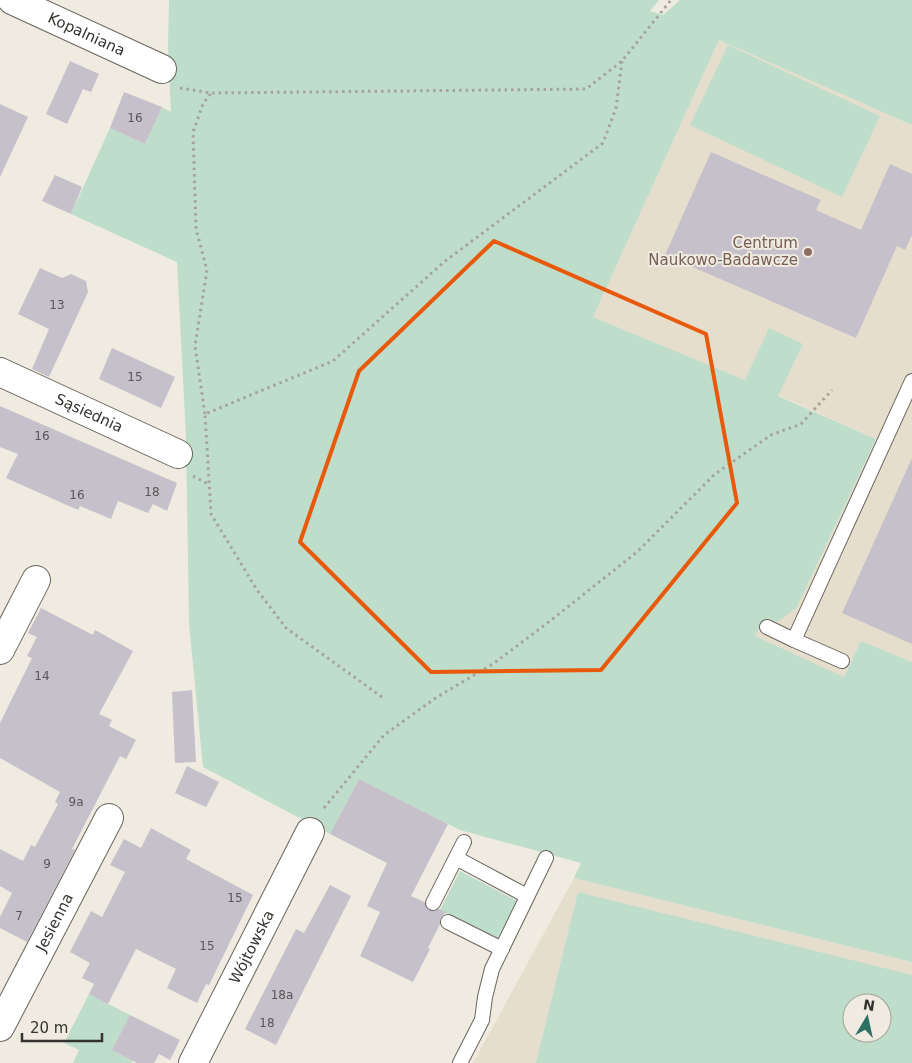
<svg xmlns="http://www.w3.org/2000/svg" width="912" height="1063" font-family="'DejaVu Sans',sans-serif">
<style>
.built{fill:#e6decd;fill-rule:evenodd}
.green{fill:#beddca;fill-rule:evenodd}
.building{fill:#c6c0ca}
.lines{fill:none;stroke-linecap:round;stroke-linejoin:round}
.service-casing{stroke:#69655c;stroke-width:16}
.minor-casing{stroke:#69655c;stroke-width:30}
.path{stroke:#a6a39b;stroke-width:3;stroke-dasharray:2.5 4;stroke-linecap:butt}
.service{stroke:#fff;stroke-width:14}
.minor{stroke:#fff;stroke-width:28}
.marked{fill:none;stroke:#e8590c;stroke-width:4;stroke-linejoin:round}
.education-dot{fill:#8d6e63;stroke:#efebe0;stroke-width:2}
.labels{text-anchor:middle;stroke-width:4;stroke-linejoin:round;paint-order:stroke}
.number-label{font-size:12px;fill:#585656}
.street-label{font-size:15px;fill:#34332f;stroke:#efebe0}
.education-label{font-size:15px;fill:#785e54;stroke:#efebe0;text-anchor:end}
</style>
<rect width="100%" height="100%" fill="#efebe0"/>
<g class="built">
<polygon points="719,40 912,125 912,662 861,641 844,678 755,636 763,622 797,607 876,439 745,380 593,317"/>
<path d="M574 878 912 962V1063H473ZM852 1003H882V1033H852Z"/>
</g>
<g class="green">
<polygon points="169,0 659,0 650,11 663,15 680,0 912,0 912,125 719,40 593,317 745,380 769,328 803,344 778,396 876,439 797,607 779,621 763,622 755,636 844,677 861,641 912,662 912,962 574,878 581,863 460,830 359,779 330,834 203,767 189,623 186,437 177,262 71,214 110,128 145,144 162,107 171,112 168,46"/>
<polygon points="728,45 880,116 842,197 690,125"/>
<polygon points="460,871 517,901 498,938 440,910"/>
<path d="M578 892 912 975V1063H536ZM852 1003H882V1033H852Z"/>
<polygon points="89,994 130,1015 112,1050 133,1061 132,1063 73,1063 79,1050 64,1043"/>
</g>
<g class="building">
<polygon points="70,61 99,74 91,92 83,89 67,124 46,114"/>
<polygon points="124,92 162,107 145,144 110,128"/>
<polygon points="0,104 28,117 0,177"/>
<polygon points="711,152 821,200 816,210 861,230 890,164 912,174 912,235 905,250 897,246 856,338 665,255"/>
<polygon points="55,175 82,187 71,214 42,201"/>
<polygon points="40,268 62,278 71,274 86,281 88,292 49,377 32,369 49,329 18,314"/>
<polygon points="112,348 175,377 161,408 99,379"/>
<polygon points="0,406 177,483 167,511 153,504 148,513 118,501 111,519 80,506 78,510 6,478 18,454 0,447"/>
<polygon points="912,458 912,644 842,613"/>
<polygon points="41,608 93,635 95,630 133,651 99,714 112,720 109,726 136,740 126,759 120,756 72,849 75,850 27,942 0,928 0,917 12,893 0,886 0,849 23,861 31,845 35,847 58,804 55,802 60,792 0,758 0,723 32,658 27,656 37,637 28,633"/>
<polygon points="192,690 196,762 175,763 172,692"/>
<polygon points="187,766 219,782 206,807 175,793"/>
<polygon points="359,779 448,824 411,896 424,902 430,911 439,909 446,912 440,919 440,924 428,948 430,949 413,982 360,956 380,912 367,906 387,863 330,834"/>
<polygon points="151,828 191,850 186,859 253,895 209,985 206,984 197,1003 167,988 176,969 136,949 108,1004 89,994 94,984 82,978 90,963 70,952 91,911 102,917 125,872 110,865 124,839 141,848"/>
<polygon points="330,885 351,896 276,1045 245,1029 296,929 304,933"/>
<polygon points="130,1015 180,1040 170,1060 159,1054 154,1063 137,1063 112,1050"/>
</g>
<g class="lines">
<defs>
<g id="service">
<polyline points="767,627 794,640 912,381"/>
<polyline points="794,640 842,661"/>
<polyline points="456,858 527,896"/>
<polyline points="433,903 464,842"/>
<polyline points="448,922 502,949"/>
<polyline points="460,1063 482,1020 485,997 492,969 546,858"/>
</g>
<g id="minor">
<path id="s1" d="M12 0 162 69"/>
<path id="s2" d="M0 372 178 454"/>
<polyline points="0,650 36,580"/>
<path id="s3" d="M0 1027 109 818"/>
<path id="s4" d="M193 1063 310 832"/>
</g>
</defs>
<use href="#service" class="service-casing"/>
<use href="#minor" class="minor-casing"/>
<g class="path">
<polyline points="180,88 211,93 586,89 622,61 671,0"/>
<polyline points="205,414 195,346 207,270 196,229 193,132 203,104 211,93"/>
<polyline points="193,476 210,485"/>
<polyline points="382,697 286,628 257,590 211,514 205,414 333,361 444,262 603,143 616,108 622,61"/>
<polyline points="324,808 384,735 437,697 493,664 550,621 637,552 715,474 771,435 801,424 832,390"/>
</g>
<use href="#service" class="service"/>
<use href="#minor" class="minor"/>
</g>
<path class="marked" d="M494 241 706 334 737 503 601 670 431 672 300 542 359 371Z"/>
<circle class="education-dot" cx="808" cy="252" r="5"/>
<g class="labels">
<g class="number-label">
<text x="135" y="122">16</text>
<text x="57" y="309">13</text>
<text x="135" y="381">15</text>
<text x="42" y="440">16</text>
<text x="152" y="496">18</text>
<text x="77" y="499">16</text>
<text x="42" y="680">14</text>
<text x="76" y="806">9a</text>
<text x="47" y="868">9</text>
<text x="235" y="902">15</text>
<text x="19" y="920">7</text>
<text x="207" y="950">15</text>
<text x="282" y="999">18a</text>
<text x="267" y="1027">18</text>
</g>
<g class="street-label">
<text dy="5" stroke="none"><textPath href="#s1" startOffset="82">Kopalniana</textPath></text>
<text dy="5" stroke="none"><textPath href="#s2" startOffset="98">Sąsiednia</textPath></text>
<text dy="5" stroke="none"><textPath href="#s3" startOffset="118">Jesienna</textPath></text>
<text dy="5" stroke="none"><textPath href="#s4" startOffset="130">Wójtowska</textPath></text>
</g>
<g class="education-label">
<text x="798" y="248">Centrum<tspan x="798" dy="17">Naukowo-Badawcze</tspan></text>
</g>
</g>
<g transform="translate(867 1018) rotate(9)"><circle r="24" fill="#efebe0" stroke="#a4a199"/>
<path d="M0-4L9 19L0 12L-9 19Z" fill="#2c7063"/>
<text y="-8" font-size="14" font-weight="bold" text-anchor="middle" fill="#34332f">N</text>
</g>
<path d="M22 1033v8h80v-8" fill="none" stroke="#34332f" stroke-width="2.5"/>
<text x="30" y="1033" font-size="15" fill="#34332f" stroke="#efebe0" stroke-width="4" paint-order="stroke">20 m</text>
</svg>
